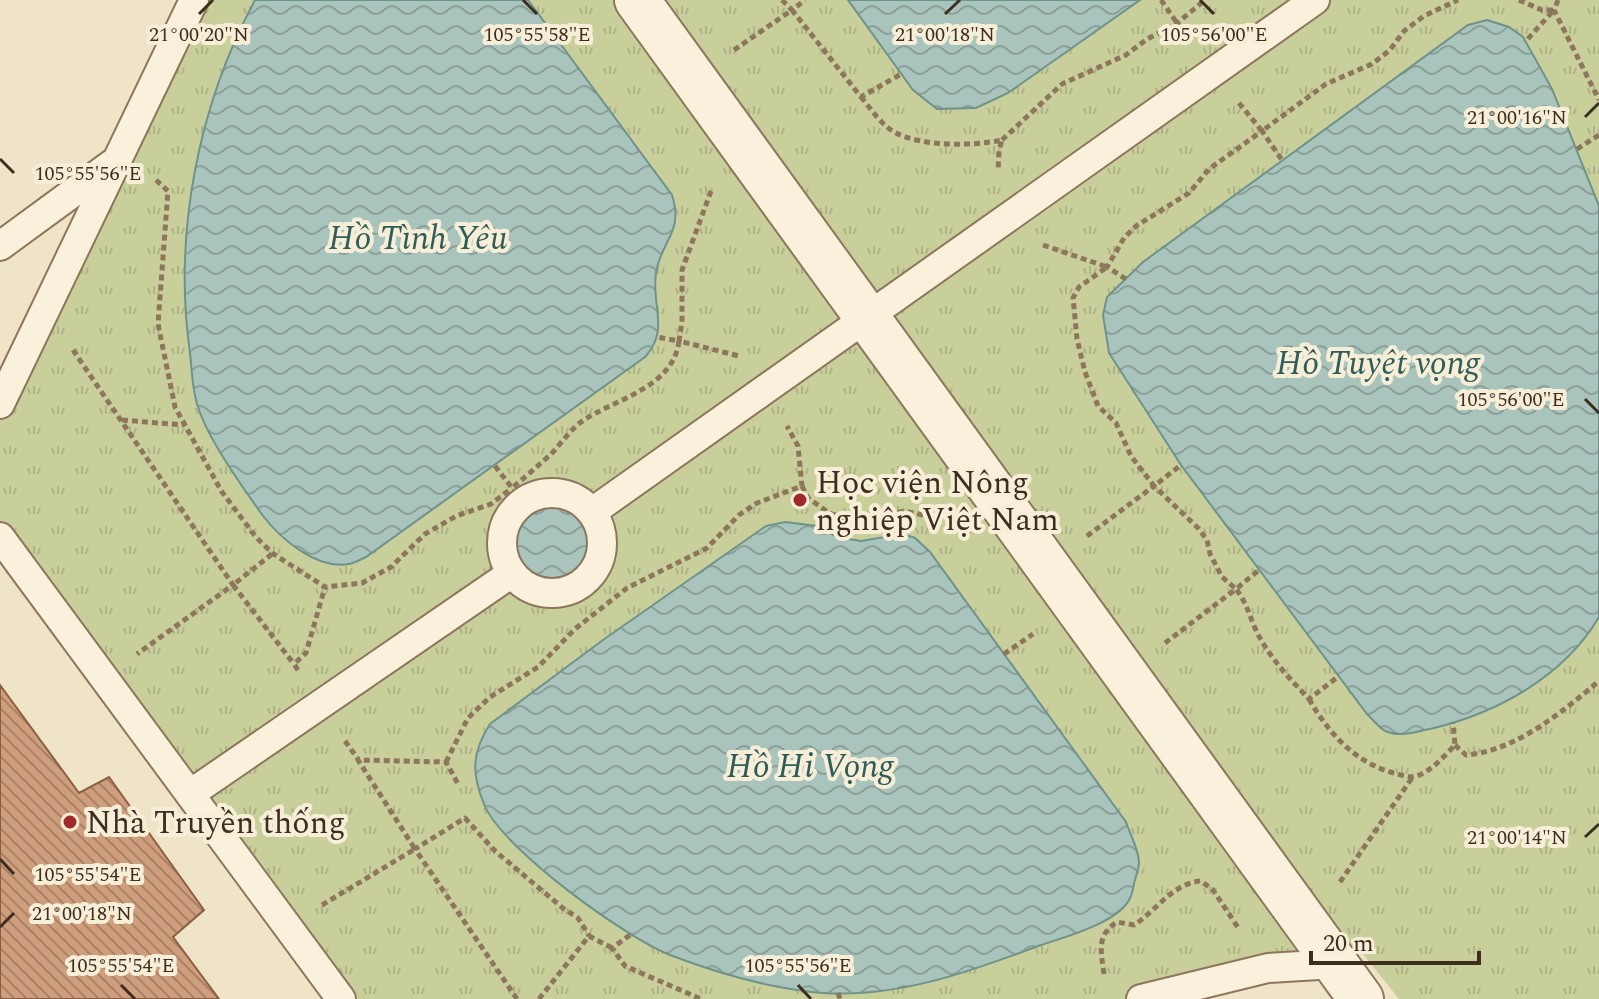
<svg xmlns="http://www.w3.org/2000/svg" width="1599" height="999" font-family="Spectral,serif">
<style>
.grass{fill:url(#grass-tufts);fill-rule:evenodd}
.water{fill:url(#water-waves);stroke:#6f938a;stroke-width:2}
.building{fill:url(#building-back-hatch);stroke:#8d5f41;stroke-width:2}
.lines{fill:none;stroke-linecap:round;stroke-linejoin:round}
.lane-casing{stroke:#8d765c;stroke-width:32}
.street-casing{stroke:#8d765c;stroke-width:48}
.path{stroke:#8d765c;stroke-width:5;stroke-dasharray:6 4;stroke-linecap:butt}
.lane{stroke:#faf1dc;stroke-width:28}
.street{stroke:#faf1dc;stroke-width:44}
.ticks{fill:none;stroke:#3d2e20;stroke-width:3}
.poi-dot{fill:#9e2a2b;stroke:#f7eed8;stroke-width:3}
.labels{text-anchor:middle;stroke-width:8;stroke-linejoin:round;paint-order:stroke}
.poi-label{font-size:32px;fill:#3d2e20;stroke:#f7eed8;text-anchor:start}
.water-label{font-size:34px;font-style:italic;fill:#2f5d5a;stroke:#f7eed8}
.ticks-label{font-size:20px;text-anchor:middle;fill:#3d2e20;stroke:#f7eed8;stroke-width:8;stroke-linejoin:round;paint-order:stroke}
</style>
<defs>
<pattern id="grass-tufts" width="24" height="20" patternUnits="userSpaceOnUse" patternTransform="scale(2)"><rect width="24" height="20" fill="#c9cf9b"/><path d="M3 7l-1-3M5 7V3M7 7l1-3M15 17l-1-3M17 17v-4M19 17l1-3" fill="none" stroke="#aeb285"/></pattern>
<pattern id="water-waves" width="16" height="10" patternUnits="userSpaceOnUse" patternTransform="scale(2)"><rect width="16" height="10" fill="#a9c4bc"/><path d="M0 5q4-4 8 0t8 0" fill="none" stroke="#8ba098"/></pattern>
<pattern id="building-back-hatch" width="6" height="6" patternUnits="userSpaceOnUse" patternTransform="scale(2)"><rect width="6" height="6" fill="#cf9f7d"/><path d="M-1 5l2 2M0 0l6 6M5-1l2 2" fill="none" stroke="#a98266"/></pattern>
</defs>
<rect width="100%" height="100%" fill="#f0e4c8"/>
<path class="grass" d="M194 0H1599V999H1399L1359 949 1141 999H341L0 537V404ZM555 501 573 505 572 583 553 587 534 582 536 505Z"/>
<g class="water">
<path d="M255 0H528L672 195C684 233 661 240 656 273 651 305 670 330 645 357L366 557C361 559 355 563 349 564 317 570 281 539 263 516 242 486 209 441 198 407 192 390 192 370 190 353 173 234 198 106 255 0Z"/>
<polygon points="848,0 1140,0 1008,93 976,108 937,109 913,90"/>
<path d="M1487 20 1509 27 1523 37 1552 89 1599 206V617C1564 676 1499 712 1434 728 1418 731 1401 738 1385 731 1379 727 1372 719 1367 714L1181 465 1109 353 1103 315 1107 297 1143 262 1468 25Z"/>
<circle cx="554" cy="544" r="43"/>
<path d="M785 522 817 526 837 537 861 541 903 534 915 538 930 552 1126 822C1130 834 1139 850 1139 863 1139 868 1136 875 1135 880 1133 886 1133 893 1130 898 1120 922 1065 937 1041 945 972 971 898 998 823 993 774 989 717 973 670 955 626 938 501 848 484 804 471 773 472 752 490 724L603 640 766 526Z"/>
</g>
<polygon class="building" points="0,685 79,793 109,777 204,910 173,937 219,999 0,999"/>
<g class="lines">
<defs>
<g id="lane">
<polyline points="0,246 112,164"/>
<polyline points="0,404 194,0"/>
<circle cx="552" cy="543" r="50"/>
<polyline points="592,512 1315,0"/>
<polyline points="0,537 341,999"/>
<polyline points="190,794 512,573"/>
<polyline points="1141,999 1268,968 1335,964"/>
</g>
<polyline id="street" points="637,0 1361,999"/>
</defs>
<use href="#lane" class="lane-casing"/>
<use href="#street" class="street-casing"/>
<g class="path">
<polyline points="782,0 792,10 805,0"/>
<polyline points="1161,0 1188,39"/>
<polyline points="1519,0 1542,10 1554,10 1525,42"/>
<polyline points="1558,0 1554,10 1599,100"/>
<polyline points="734,50 792,10 861,97 901,74"/>
<path d="M861 97C871 109 882 126 896 133 924 147 973 146 1002 140L999 151 998 171"/>
<polyline points="1239,103 1262,131 1326,84 1372,64 1390,50 1404,31 1424,16 1458,0"/>
<polyline points="1002,140 1062,84 1126,55 1147,39 1176,24 1205,0"/>
<polyline points="1577,149 1599,135"/>
<polyline points="156,180 168,191 158,324 175,407 222,492 255,536 272,553 325,587 362,583 391,567 425,534 456,516 491,504 512,488"/>
<polyline points="711,191 682,270 682,322 679,341 739,356"/>
<polyline points="1043,245 1107,267 1079,287 1073,298 1077,339 1085,372 1098,406 1116,423 1131,456 1154,486 1181,465"/>
<polyline points="1126,279 1107,267 1124,238 1136,226 1189,193 1209,169 1262,131 1282,160"/>
<polyline points="73,350 233,585 137,654"/>
<polyline points="122,420 183,425"/>
<path d="M495 466 512 488C525 477 538 466 551 454 561 444 569 431 581 422 613 399 673 389 679 341L657 337"/>
<polyline points="802,486 808,498 829,513 854,521 905,511 949,521"/>
<polyline points="1087,536 1154,486 1198,528 1207,540 1210,554 1222,577 1236,589 1259,570"/>
<polyline points="272,554 233,585 294,664"/>
<path d="M1165 643 1236 589C1246 602 1249 614 1255 628 1267 655 1289 678 1309 699L1339 676"/>
<polyline points="1004,654 1033,634"/>
<polyline points="298,670 294,664 306,653 325,587"/>
<path d="M1309 699C1329 734 1357 765 1398 774 1404 776 1410 778 1416 776 1431 772 1444 756 1455 745L1453 723"/>
<polyline points="345,741 358,759"/>
<path d="M1455 745 1466 755C1516 751 1562 712 1599 681"/>
<polyline points="446,762 468,718 490,697 538,667 575,629 627,588 707,548 739,515 757,503 802,486 798,446 787,426"/>
<polyline points="1340,882 1412,778"/>
<polyline points="322,905 415,849 358,760 446,762 458,784"/>
<polyline points="630,935 612,948 625,966 701,999"/>
<path d="M1104 974C1101 952 1096 935 1117 922L1134 925C1157 910 1173 883 1201 881L1213 890 1239 929"/>
<polyline points="838,993 840,999"/>
<polyline points="517,999 415,849 465,818 495,851 564,909 578,918 589,936"/>
<polyline points="539,999 589,936 612,948"/>
</g>
<use href="#lane" class="lane"/>
<use href="#street" class="street"/>
</g>
<path class="ticks" d="M523 0 537 14M1200 0 1214 14M199 14 213 0M945 14 960 0M1585 117 1599 103M0 159 14 173M1585 399 1599 413M1585 837 1599 824M0 859 14 874M0 927 14 913M121 985 135 999M798 985 811 999"/>
<g class="poi-dot">
<circle cx="800" cy="500" r="8"/>
<circle cx="70" cy="822" r="8"/>
</g>
<g class="labels">
<g class="poi-label">
<text x="816" y="493">Học viện Nông<tspan x="816" dy="37">nghiệp Việt Nam</tspan></text>
<text x="86" y="833">Nhà Truyền thống</text>
</g>
<g class="water-label">
<text x="418" y="249">Hồ Tình Yêu</text>
<text x="1378" y="374">Hồ Tuyệt vọng</text>
<text x="810" y="777">Hồ Hi Vọng</text>
</g>
</g>
<g class="ticks-label">
<text x="199" y="41">21°00'20"N</text>
<text x="945" y="41">21°00'18"N</text>
<text x="537" y="41">105°55'58"E</text>
<text x="1214" y="41">105°56'00"E</text>
<text x="1517" y="124">21°00'16"N</text>
<text x="88" y="180">105°55'56"E</text>
<text x="1511" y="406">105°56'00"E</text>
<text x="1517" y="844">21°00'14"N</text>
<text x="88" y="881">105°55'54"E</text>
<text x="82" y="920">21°00'18"N</text>
<text x="121" y="972">105°55'54"E</text>
<text x="798" y="972">105°55'56"E</text>
</g>
<path d="M1311 951v12h168v-12" fill="none" stroke="#3d2e20" stroke-width="4"/>
<text x="1323" y="951" font-size="24" fill="#3d2e20" stroke="#f7eed8" stroke-width="6" paint-order="stroke">20 m</text>
</svg>
